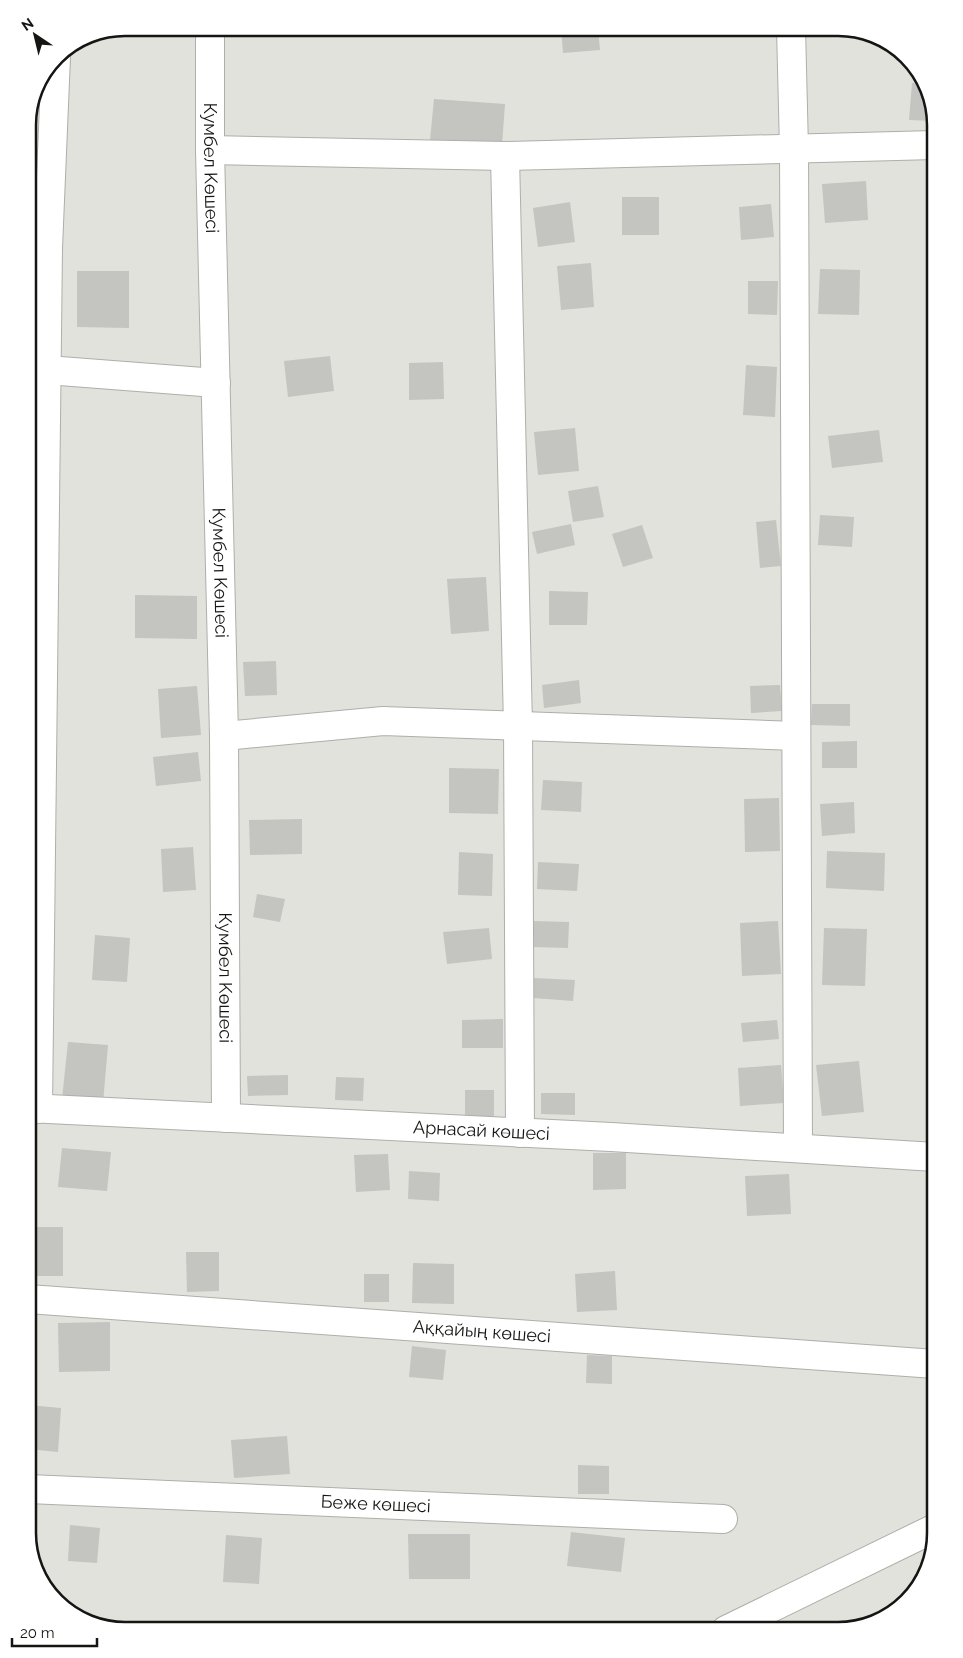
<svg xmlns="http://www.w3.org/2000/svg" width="963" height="1658" font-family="Raleway,sans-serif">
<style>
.building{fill:#c4c4c0}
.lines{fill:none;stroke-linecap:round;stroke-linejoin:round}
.minor-casing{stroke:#aeaeaa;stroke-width:30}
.minor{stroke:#fff;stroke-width:28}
.labels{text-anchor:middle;stroke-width:4.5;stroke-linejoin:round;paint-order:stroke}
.street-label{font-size:18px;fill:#151513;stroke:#fff}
.rim{fill:none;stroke:#151513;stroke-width:2.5}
</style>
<rect width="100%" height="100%" fill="#e2e2dd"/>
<g class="building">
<polygon points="561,28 598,28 600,50 563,53"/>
<polygon points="912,83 926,84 935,121 909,120"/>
<polygon points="434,99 505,104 502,145 430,140"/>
<polygon points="866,181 868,220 825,223 822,184"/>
<rect x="622" y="197" width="37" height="38"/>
<polygon points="570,202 575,242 538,247 533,208"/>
<polygon points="771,204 774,237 741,240 739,207"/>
<polygon points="591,263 594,307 561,310 557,266"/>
<polygon points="820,269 860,270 859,315 818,314"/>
<polygon points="77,271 129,271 129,328 77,327"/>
<polygon points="748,281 778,281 777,315 748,314"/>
<polygon points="330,356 334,391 288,397 284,361"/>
<polygon points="443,362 444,399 409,400 409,363"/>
<polygon points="746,365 777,367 775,417 743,415"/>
<polygon points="575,428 579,471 538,475 534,432"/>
<polygon points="879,430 883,462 832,468 828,436"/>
<polygon points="28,450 30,450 32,490 28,490"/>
<polygon points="598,486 604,517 573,522 568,491"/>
<polygon points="820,515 854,517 852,547 818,545"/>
<polygon points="776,520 781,566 760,568 756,522"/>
<polygon points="571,524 575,545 537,554 532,532"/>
<polygon points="642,525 653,558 623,567 612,534"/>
<polygon points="486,577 489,631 451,634 447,579"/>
<polygon points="549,591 588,592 587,625 549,625"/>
<polygon points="135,595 197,596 197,639 135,638"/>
<polygon points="276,661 277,695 245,696 243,662"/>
<polygon points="579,680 581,703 544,708 542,685"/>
<polygon points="780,685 782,711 751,713 750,686"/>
<polygon points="197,686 201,735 161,738 158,689"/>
<polygon points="812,704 850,704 850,726 811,725"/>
<polygon points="857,741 857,768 822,768 822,742"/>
<polygon points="198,752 201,781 156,786 153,757"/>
<polygon points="449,768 499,769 498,814 449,813"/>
<polygon points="543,780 582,782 581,812 541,810"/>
<polygon points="779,798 780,851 745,852 744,799"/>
<polygon points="854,802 855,833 822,836 820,804"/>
<polygon points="302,819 302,854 250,855 249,820"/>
<polygon points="193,847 196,890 163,892 161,849"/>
<polygon points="827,851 885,853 884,891 826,888"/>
<polygon points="459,852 493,854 492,896 458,895"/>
<polygon points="538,862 579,864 577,891 537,889"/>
<polygon points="257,894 285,899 280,922 253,917"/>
<polygon points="533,921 569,922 568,948 532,947"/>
<polygon points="778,921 781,974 742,976 740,923"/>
<polygon points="489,928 492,959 447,964 443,932"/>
<polygon points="824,928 867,929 865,986 822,985"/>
<polygon points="95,935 130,938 127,982 92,980"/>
<polygon points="534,978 575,980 573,1001 533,998"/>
<polygon points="503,1019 503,1048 462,1048 462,1020"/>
<polygon points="777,1020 779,1039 743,1042 741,1023"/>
<polygon points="68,1042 108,1045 103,1103 62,1099"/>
<polygon points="859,1061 864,1112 822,1116 816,1065"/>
<polygon points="781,1065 784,1103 740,1106 738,1068"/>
<polygon points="288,1075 288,1095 248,1096 247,1076"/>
<polygon points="336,1077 364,1078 363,1101 335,1100"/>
<rect x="465" y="1090" width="29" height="26"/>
<polygon points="541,1093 575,1093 575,1115 541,1114"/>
<polygon points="62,1148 111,1152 107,1191 58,1187"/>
<polygon points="593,1153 626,1153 626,1189 593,1190"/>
<polygon points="388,1154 390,1190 356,1192 354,1155"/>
<polygon points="409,1171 440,1173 439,1201 408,1199"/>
<polygon points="789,1174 791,1214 747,1216 745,1176"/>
<rect x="28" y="1227" width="35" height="49"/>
<polygon points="186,1252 219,1252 219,1291 187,1292"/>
<polygon points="413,1263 454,1264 454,1304 412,1303"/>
<polygon points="615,1271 617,1310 577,1312 575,1274"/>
<rect x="364" y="1274" width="25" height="28"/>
<polygon points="110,1322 110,1371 59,1372 58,1323"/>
<polygon points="412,1346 446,1350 443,1380 409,1377"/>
<polygon points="587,1355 612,1356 612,1384 586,1383"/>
<polygon points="28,1405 61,1408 58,1452 28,1449"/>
<polygon points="287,1436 290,1474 234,1478 231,1440"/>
<polygon points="578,1465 609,1466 609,1494 578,1494"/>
<polygon points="70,1525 100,1528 97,1563 68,1561"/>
<polygon points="571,1532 625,1538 621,1572 567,1566"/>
<polygon points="408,1534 470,1534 470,1579 409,1579"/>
<polygon points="226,1535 262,1538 259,1584 223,1582"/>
</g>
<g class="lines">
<defs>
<g id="minor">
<path id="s1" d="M210 28V150L224 736 226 1118"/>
<polyline points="791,28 794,149 798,1148"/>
<polyline points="210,150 505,156 935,145"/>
<polyline points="505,156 518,726 520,1133"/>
<polyline points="47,370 216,383"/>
<polyline points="224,736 383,721 796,736"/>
<path id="s2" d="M28 1108 611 1137 935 1157"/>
<polyline points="38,1109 48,248 56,57"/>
<path id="s3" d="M28 1299 935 1364"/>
<path id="s4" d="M28 1489 723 1519"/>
<polyline points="726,1630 935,1528"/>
</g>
</defs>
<use href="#minor" class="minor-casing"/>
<use href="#minor" class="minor"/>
</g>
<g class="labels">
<g class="street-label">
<text dy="6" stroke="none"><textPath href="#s1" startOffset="140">Кумбел Kөшесі</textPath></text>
<text dy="6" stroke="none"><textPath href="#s1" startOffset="545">Кумбел Kөшесі</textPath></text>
<text dy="6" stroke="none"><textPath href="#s1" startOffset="950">Кумбел Kөшесі</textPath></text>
<text dy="6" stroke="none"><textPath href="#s2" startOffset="454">Арнасай көшесі</textPath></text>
<text dy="6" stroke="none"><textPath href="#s3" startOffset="455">Аққайың көшесі</textPath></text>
<text dy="6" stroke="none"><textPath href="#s4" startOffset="348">Беже көшесі</textPath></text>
</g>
</g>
<path d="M0 0H963V1658H0ZM125 36H838A89 89 0 0 1 927 125V1533A89 89 0 0 1 838 1622H125A89 89 0 0 1 36 1533V125A89 89 0 0 1 125 36Z" fill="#fff" fill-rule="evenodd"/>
<path class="rim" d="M125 36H838A89 89 0 0 1 927 125V1533A89 89 0 0 1 838 1622H125A89 89 0 0 1 36 1533V125A89 89 0 0 1 125 36Z"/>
<g transform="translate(35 35) rotate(325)" stroke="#ffffff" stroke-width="4" paint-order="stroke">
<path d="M0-4L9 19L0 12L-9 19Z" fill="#151513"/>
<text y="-8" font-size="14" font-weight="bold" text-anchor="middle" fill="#151513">N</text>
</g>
<path d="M12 1638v8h85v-8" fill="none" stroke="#151513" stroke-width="2.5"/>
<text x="20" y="1638" font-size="15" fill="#151513" stroke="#ffffff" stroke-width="4" paint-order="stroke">20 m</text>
</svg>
